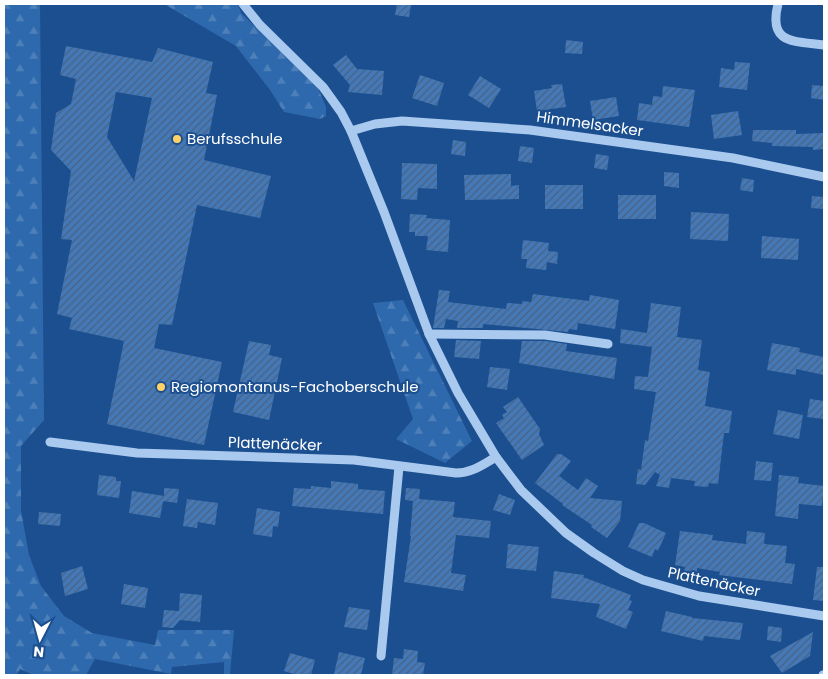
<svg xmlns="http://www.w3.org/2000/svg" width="828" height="679" font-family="Poppins,sans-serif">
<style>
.forest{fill:url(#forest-firs)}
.building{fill:url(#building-hatch);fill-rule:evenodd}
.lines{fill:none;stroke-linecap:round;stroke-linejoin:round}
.minor{stroke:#a9c9ee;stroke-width:9}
.poi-dot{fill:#ffd166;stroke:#1b4f8f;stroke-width:2}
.labels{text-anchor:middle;stroke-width:4;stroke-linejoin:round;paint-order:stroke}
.street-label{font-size:15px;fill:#fff;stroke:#1b4f8f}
.poi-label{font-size:15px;fill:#fff;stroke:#1b4f8f;text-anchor:start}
</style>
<defs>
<pattern id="forest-firs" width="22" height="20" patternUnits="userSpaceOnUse" patternTransform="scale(1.25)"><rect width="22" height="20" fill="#2e69ad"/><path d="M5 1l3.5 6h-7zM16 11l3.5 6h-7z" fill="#4d80b9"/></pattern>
<pattern id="building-hatch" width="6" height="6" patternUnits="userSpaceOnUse" patternTransform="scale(1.25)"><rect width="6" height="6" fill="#4478b7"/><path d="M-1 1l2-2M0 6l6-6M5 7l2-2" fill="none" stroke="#486282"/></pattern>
</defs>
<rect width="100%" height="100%" fill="#1b4f8f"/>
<g class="forest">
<polygon points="4,4 40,4 44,420 21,446 21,510 29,555 41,586 64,616 92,633 155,645 158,630 234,630 230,675 224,675 224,662 172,667 171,674 95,659 86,675 33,675 20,669 17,675 4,675"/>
<polygon points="164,4 238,4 241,13 318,88 326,107 326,116 320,119 284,112 270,90 236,46"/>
<polygon points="403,300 472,441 445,463 396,439 413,419 373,303"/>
</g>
<g class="building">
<polygon points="397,4 411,5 409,17 395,15"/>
<polygon points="566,40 583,42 582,54 565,53"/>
<path d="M66 46 152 62 158 48 213 62 206 93 217 95 204 160 271 176 260 218 197 205 172 325 159 324 154 348 222 362 204 445 107 424 124 341 69 329 72 318 57 314 72 240 61 239 71 171 51 150 56 113 71 104 76 79 60 75ZM116 92 152 98 134 181 107 137Z"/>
<polygon points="346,55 357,69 384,71 382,95 348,92 350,85 333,65"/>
<polygon points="735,62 750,63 747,90 719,87 721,68 734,70"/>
<polygon points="420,75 444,83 437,106 412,98"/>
<polygon points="480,76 501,89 489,108 468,95"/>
<polygon points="562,84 566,107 537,111 534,91 552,88 551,85"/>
<polygon points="812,85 824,86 824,100 811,98"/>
<polygon points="663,86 695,90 689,127 637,120 639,103 652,105 653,96 662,97"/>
<polygon points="616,97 619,116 593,120 590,101"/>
<polygon points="738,111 742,135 714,139 711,115"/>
<polygon points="753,130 796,130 796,134 824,133 824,149 813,150 813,147 772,146 772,143 752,141"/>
<polygon points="453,140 466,142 465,156 451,154"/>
<polygon points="520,146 534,148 532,163 518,161"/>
<polygon points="596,154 609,156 607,170 594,168"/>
<polygon points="402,163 437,164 437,189 418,188 417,200 401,199"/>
<polygon points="664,172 679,173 679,188 664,186"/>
<polygon points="511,174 511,186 519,185 519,199 465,200 464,175"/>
<polygon points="742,178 754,180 753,192 740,190"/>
<rect x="545" y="185" width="38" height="24"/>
<rect x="618" y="195" width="38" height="24"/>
<polygon points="812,196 824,197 823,209 811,208"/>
<polygon points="691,212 729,214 728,241 690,239"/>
<polygon points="410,214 427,215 426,218 450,220 448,252 426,250 428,236 415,236 415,232 409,232"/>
<polygon points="762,236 799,239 798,260 761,258"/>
<polygon points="523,240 549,243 548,251 558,252 557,264 547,262 546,270 526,268 527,259 521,259"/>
<polygon points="439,290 450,291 448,302 506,309 507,303 522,304 522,301 531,302 533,294 589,301 590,295 619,300 615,329 578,323 577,330 569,329 568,332 483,324 483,328 457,328 458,321 446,319 444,328 433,328"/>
<polygon points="651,303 681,307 677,337 702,340 698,370 710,372 705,406 732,411 729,433 724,433 718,484 709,483 708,487 694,486 695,481 671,478 669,488 656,486 660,475 655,472 645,485 636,484 638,469 641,470 645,440 648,441 656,392 634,389 635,376 648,377 652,347 620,343 621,329 647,333"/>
<polygon points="456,340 481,341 479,359 454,357"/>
<polygon points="249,341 271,345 269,355 282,358 269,420 233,412"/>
<polygon points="522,341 545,341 567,344 566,351 617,358 614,379 519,363"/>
<polygon points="772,343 800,348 799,352 824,357 824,375 796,369 796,375 767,370"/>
<polygon points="490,367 510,369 507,390 487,387"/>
<polygon points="518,397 540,429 539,434 544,445 522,460 496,423 504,418 502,415 507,412 503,407"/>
<polygon points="810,399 824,401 824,419 807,417"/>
<polygon points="778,410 803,415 799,439 773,434"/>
<polygon points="557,454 561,454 571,461 559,476 578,490 586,478 598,486 590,498 622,501 620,521 607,538 591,527 592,525 562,505 563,504 535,483"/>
<polygon points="756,461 773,463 771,481 754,480"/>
<polygon points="99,475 116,477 116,481 121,481 119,498 97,495"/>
<polygon points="779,475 799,477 798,483 824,486 822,506 799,504 798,519 775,516"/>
<polygon points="331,481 358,484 358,489 385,491 383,514 292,506 294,488 311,489 311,486 331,488"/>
<polygon points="164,488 179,489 177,503 163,501 164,496 160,518 129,513 132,491 164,496"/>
<polygon points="406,488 420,489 419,499 455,502 453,517 491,521 489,538 456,535 451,573 466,575 463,591 404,582 411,536 410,536 413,501 405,500"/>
<polygon points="499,494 515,500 510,515 493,510"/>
<polygon points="187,499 218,503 215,525 198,522 197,528 183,526"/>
<polygon points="257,508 280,512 278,527 273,526 272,537 253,534"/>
<polygon points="39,512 61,514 60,526 38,524"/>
<polygon points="639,523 644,523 666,533 658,551 655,549 652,557 628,547"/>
<polygon points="680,531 713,535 712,540 746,544 747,531 765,533 764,544 787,546 785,563 795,564 792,584 719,575 720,572 697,568 697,572 684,571 685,567 675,565"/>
<polygon points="508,544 539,547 536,571 506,568"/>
<polygon points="82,566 88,589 65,596 61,573"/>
<polygon points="817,567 824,567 824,601 813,600"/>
<polygon points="554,571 584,575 583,577 631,595 629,600 632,601 628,610 633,612 626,629 596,617 600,604 551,598"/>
<polygon points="124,584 148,588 145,608 121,604"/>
<polygon points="180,593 202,595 200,622 180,620 173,628 162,627 164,610 179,611"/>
<polygon points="349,607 370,610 367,630 344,627"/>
<polygon points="666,611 692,617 692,618 743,623 740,640 704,636 703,641 661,631"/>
<polygon points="768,626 782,628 781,642 767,640"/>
<polygon points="813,632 810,656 782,673 770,656"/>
<polygon points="404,649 418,651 417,662 425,663 423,675 392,675 394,658 403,659"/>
<polygon points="339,652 365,658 361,675 334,674"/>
<polygon points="290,653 315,660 311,675 297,675 284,671"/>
</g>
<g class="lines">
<g class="minor">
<polyline points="243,4 260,25 323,87 341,112 351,131 384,212 429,334 458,393 496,457 521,490 566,533 594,553 623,571 643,580 699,596 824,616"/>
<path d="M778 4C768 44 793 41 824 45"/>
<polyline points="351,131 375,124 402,121 530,130 733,158 824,177"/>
<polyline points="429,334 545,335 608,344"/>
<path d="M50 442 137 453 354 460 456 473C472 473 482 465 496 457"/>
<polyline points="381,656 399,467"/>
<polyline points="823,675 824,675"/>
</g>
</g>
<g class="poi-dot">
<circle cx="177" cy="139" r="5"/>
<circle cx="161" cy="387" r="5"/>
</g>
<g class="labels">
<g class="street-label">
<text transform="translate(590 124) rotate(8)" y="5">Himmelsacker</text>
<text transform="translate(275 444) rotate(2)" y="5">Plattenäcker</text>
<text transform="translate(714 582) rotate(12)" y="5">Plattenäcker</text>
</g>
<g class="poi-label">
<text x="187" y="144">Berufsschule</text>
<text x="171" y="392">Regiomontanus-Fachoberschule</text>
</g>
</g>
<rect width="828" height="679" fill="none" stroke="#ffffff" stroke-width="10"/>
<g transform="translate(40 639) rotate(186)" stroke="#1b4f8f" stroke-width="4" paint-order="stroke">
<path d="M0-4L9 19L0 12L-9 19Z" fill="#ffffff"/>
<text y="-8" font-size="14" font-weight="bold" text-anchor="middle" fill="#ffffff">N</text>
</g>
</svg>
